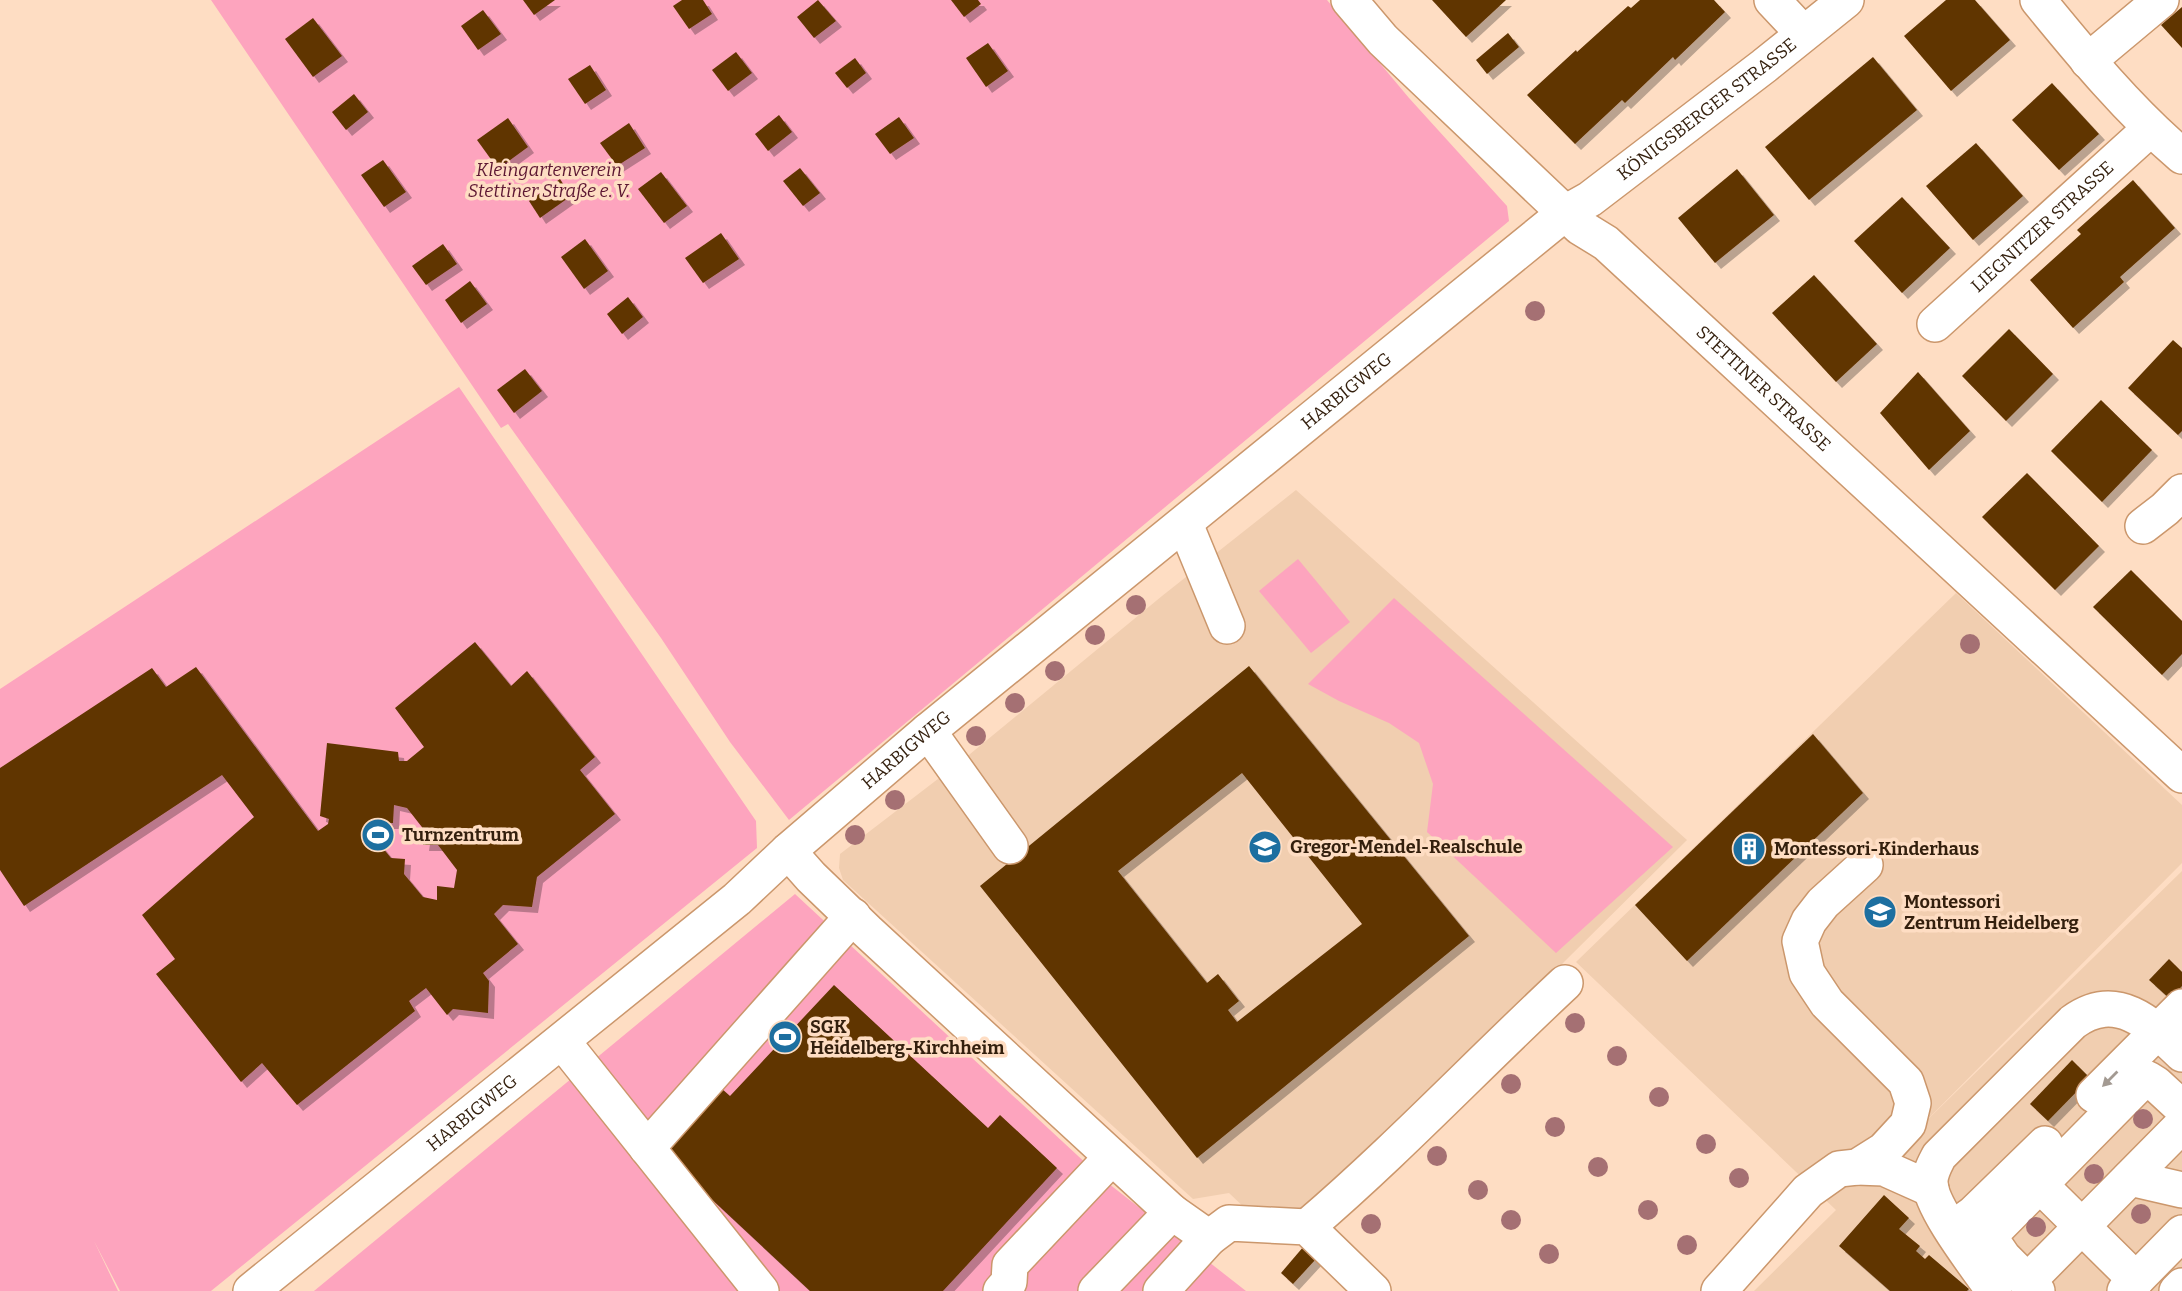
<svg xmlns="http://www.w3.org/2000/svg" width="2182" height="1291" font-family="Bitter,serif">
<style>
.built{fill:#f1ceb0}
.green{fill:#fda4be}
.building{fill:#603403;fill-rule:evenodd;filter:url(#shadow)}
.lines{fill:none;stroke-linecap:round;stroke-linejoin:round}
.minor-casing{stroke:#cb976c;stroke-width:38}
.minor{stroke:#fff;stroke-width:35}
.tree{fill:#a57073}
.oneway{fill:#a39a92}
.labels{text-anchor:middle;stroke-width:7;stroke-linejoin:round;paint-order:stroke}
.street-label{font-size:18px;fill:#331f0d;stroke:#feddc3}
.park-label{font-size:18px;font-style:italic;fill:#5c1632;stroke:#feddc3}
.poi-label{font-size:18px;font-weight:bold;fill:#331f0d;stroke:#feddc3;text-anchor:start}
</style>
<defs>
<filter id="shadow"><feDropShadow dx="6" dy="6" stdDeviation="0" flood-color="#0004"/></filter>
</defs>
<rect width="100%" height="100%" fill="#feddc3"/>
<g class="built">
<polygon points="1296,490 1687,840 1565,961 1322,1214 1248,1211 1229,1193 1193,1199 843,880 839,868 840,854 964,759 1162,596"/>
<polygon points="1956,593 2182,805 2182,863 1916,1131 2182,871 2182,1291 1754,1291 1836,1210 1576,962"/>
</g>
<g class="green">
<polygon points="211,0 1327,0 1409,98 1507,206 1509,221 789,820 730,742 661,638 508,424 501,428"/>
<polygon points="459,387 756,821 757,848 211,1291 120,1291 94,1241 118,1291 0,1291 0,689"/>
<polygon points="1298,559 1350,622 1311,653 1259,591"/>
<polygon points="1394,598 1673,847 1556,953 1427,832 1433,784 1419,743 1389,723 1339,701 1308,684"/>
<polygon points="795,894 1104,1180 1246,1291 314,1291"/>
</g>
<g class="building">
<polygon points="523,0 555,0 534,15"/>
<polygon points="682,0 703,0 712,14 689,29 673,6"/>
<polygon points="818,0 836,21 814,38 797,17"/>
<polygon points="951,0 978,0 981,4 964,17"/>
<polygon points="1432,0 1506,0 1466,37"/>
<polygon points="1640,0 1714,0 1725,12 1675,60 1673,57 1625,103 1622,100 1575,144 1527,95 1576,50 1577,52 1628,6 1631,8"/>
<polygon points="1946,0 1975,0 2010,40 1951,91 1904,36"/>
<polygon points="2182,7 2182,48 2161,25"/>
<polygon points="483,10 501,34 478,50 461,26"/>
<polygon points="313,18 342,56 313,77 285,39"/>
<polygon points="1508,33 1519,47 1487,74 1476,60"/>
<polygon points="988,43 1008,71 986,87 966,58"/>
<polygon points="736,52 752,73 728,91 712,70"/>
<polygon points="1873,57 1917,110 1809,200 1765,147"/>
<polygon points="855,58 866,73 847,88 835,73"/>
<polygon points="590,65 606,90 585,104 568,79"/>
<polygon points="2052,83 2099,134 2059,170 2012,120"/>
<polygon points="354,94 368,112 346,130 332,112"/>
<polygon points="779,115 792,132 768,151 755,134"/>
<polygon points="899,117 914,138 890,154 875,134"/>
<polygon points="508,118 528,147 498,169 477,140"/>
<polygon points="629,123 645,148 617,166 600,143"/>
<polygon points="1976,143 2023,196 1973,240 1926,186"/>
<polygon points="383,160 406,192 384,207 361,175"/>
<polygon points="800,168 820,193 803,206 783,181"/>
<polygon points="1737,169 1774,215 1715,263 1678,218"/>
<polygon points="661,172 687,206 664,223 638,189"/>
<polygon points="560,179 571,196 540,218 529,201"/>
<polygon points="2133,180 2175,228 2120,277 2124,282 2073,328 2030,280 2081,234 2077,230"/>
<polygon points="1902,197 1950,248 1902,293 1854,241"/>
<polygon points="721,233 739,259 703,283 685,258"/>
<polygon points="585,239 608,271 584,289 561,257"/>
<polygon points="443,244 457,264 426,285 412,266"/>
<polygon points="1814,275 1877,344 1836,382 1772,313"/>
<polygon points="470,281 487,304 461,323 445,300"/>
<polygon points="628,297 643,317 622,334 607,314"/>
<polygon points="2009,329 2053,374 2006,421 1962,376"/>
<polygon points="2173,340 2182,348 2182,431 2178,435 2128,388"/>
<polygon points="525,369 542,391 514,413 497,390"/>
<polygon points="1918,372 1970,431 1929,470 1880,413"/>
<polygon points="2101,400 2152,450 2102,502 2051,451"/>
<polygon points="2027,473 2099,546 2055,590 1982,517"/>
<polygon points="2131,570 2182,621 2182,654 2162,675 2093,607"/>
<path d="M475 642 511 686 527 671 595 757 580 770 615 814 537 877 532 907 503 905 494 914 518 944 483 973 489 981 488 1013 453 1009 447 1015 426 988 409 1001 415 1011 297 1105 262 1063 241 1082 156 974 175 959 142 915 254 817 222 775 24 906 0 870V768L152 668 166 687 196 667 318 831 328 824 329 819 320 816 327 743 398 752 399 761H407L424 747 395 708ZM394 805 407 808 425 831 423 845H438L457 870 454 888 437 886V900L423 897 404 874 405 859 391 858 373 836 374 823H393Z"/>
<path d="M1249 666 1469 936 1197 1158 980 886ZM1242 773 1362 924 1237 1022 1228 1010 1239 1001 1218 974 1207 983 1118 871Z"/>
<polygon points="1813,734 1863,793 1687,961 1635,905"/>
<polygon points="2169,959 2182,972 2182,986 2170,999 2149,980"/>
<polygon points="834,985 988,1128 1000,1115 1057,1168 943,1291 810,1291 661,1152 721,1088 730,1096"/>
<polygon points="2072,1060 2090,1078 2048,1121 2030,1104"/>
<polygon points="1884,1195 1909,1218 1899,1229 1920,1246 1916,1251 1925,1259 1929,1255 1969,1289 1967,1291 1890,1291 1839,1246"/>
<polygon points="1304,1246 1316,1259 1293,1284 1281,1273"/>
</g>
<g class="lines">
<defs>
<g id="minor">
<path id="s1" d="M1349 0 1383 40 1565 213 1580 227 1606 243 2182 775"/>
<polyline points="1772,0 1803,33"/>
<path d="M2038 0C2083 55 2128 110 2182 156"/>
<polyline points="2088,61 2161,0"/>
<path id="s2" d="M1935 324 2150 129"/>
<polyline points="1185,524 1227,626"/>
<polyline points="2143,526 2165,509 2182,492"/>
<polyline points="928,731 1010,846"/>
<polyline points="788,851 811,877 867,931 1172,1212 1209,1238 1229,1223 1307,1227 1373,1291"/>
<polyline points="562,1041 761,1291"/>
<polyline points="2094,1095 2182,1007"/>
<polyline points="647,1148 853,916"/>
<polyline points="1857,1167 1884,1168 1931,1189"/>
<polyline points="2130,1178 2182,1190"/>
<polyline points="2039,1184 2136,1280"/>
<path d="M1307 1227C1397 1150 1478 1064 1565 983"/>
<polyline points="1952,1229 1973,1214 2045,1144"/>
<polyline points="2027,1282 2182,1125"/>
<path id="s3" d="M251 1291 737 899 788 851 928 731 1565 213 1590 199 1764 66 1846 0"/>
<polyline points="1001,1291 1009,1282 1010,1265 1112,1157"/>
<polyline points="1096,1291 1172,1212"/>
<polyline points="1161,1291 1209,1238"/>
<polyline points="1719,1291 1808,1191 1839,1169 1857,1167 1884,1150 1908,1124 1913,1103 1906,1082 1827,1003 1807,973 1800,941 1809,921 1823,903 1865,865"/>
<path d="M1994 1291C1978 1268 1930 1207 1930 1182 1930 1172 1935 1164 1939 1156L2073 1022C2117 990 2151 1024 2182 1054"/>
<polyline points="2037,1291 2003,1257 1990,1238 1996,1229 2139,1084 2148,1079 2156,1084 2182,1108"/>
<polyline points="2125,1291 2182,1233"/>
<polyline points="2177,1291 2182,1286"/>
</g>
</defs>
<use href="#minor" class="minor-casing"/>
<use href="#minor" class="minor"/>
</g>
<g class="tree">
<circle cx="1535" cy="311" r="10"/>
<circle cx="1136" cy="605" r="10"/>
<circle cx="1095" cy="635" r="10"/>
<circle cx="1970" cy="644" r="10"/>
<circle cx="1055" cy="671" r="10"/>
<circle cx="1015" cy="703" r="10"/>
<circle cx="976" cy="736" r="10"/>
<circle cx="895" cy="800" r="10"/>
<circle cx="855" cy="835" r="10"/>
<circle cx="1575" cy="1023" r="10"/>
<circle cx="1617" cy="1056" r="10"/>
<circle cx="1511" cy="1084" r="10"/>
<circle cx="1659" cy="1097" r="10"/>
<circle cx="2143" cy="1119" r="10"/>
<circle cx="1555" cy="1127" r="10"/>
<circle cx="1706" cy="1144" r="10"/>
<circle cx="1437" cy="1156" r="10"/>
<circle cx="1598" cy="1167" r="10"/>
<circle cx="2094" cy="1174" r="10"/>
<circle cx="1739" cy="1178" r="10"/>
<circle cx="1478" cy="1190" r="10"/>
<circle cx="1648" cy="1210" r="10"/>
<circle cx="2141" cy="1214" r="10"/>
<circle cx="1511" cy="1220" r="10"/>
<circle cx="1371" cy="1224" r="10"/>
<circle cx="2036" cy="1227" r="10"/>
<circle cx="1687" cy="1245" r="10"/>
<circle cx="1549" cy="1254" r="10"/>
</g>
<defs><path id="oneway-solid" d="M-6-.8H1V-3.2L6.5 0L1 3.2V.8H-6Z" transform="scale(1.75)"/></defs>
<use class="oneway" href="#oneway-solid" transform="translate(2110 1079) rotate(135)"/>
<defs>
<symbol id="stadium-disc" viewBox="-11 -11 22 22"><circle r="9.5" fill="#1d6fa0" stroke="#feddc3"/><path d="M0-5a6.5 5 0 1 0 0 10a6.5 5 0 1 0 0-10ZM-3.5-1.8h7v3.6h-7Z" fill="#fff"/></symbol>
<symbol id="school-disc" viewBox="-11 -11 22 22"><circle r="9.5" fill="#1d6fa0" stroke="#feddc3"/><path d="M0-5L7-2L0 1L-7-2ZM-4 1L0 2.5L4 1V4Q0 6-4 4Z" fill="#fff"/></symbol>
<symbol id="building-disc" viewBox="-11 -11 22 22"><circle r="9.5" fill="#1d6fa0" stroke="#feddc3"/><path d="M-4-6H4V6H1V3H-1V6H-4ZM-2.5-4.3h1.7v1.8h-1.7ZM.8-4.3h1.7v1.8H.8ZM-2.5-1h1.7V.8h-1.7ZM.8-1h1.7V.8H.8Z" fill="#fff"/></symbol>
</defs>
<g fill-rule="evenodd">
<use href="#stadium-disc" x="359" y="816" width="38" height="38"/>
<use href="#school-disc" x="1246" y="828" width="38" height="38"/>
<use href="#building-disc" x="1730" y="830" width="38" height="38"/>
<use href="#school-disc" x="1861" y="893" width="38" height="38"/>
<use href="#stadium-disc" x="766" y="1018" width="38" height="38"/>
</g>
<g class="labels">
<g class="street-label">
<text dy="6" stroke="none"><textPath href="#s3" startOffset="1876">KÖNIGSBERGER STRASSE</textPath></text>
<text dy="6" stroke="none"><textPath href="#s2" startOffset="145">LIEGNITZER STRASSE</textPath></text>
<text dy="6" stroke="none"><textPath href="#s1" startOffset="569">STETTINER STRASSE</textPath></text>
<text dy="6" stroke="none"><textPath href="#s3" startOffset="1418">HARBIGWEG</textPath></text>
<text dy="6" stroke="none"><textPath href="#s3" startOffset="850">HARBIGWEG</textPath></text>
<text dy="6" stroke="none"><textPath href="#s3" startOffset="284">HARBIGWEG</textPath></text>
</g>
<g class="park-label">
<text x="549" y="176">Kleingartenverein<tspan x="549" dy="21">Stettiner Straße e. V.</tspan></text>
</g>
<g class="poi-label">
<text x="402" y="841">Turnzentrum</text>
<text x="1290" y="853">Gregor-Mendel-Realschule</text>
<text x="1774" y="855">Montessori-Kinderhaus</text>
<text x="1904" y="908">Montessori<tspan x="1904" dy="21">Zentrum Heidelberg</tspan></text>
<text x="810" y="1033">SGK<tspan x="810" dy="21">Heidelberg-Kirchheim</tspan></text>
</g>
</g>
</svg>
